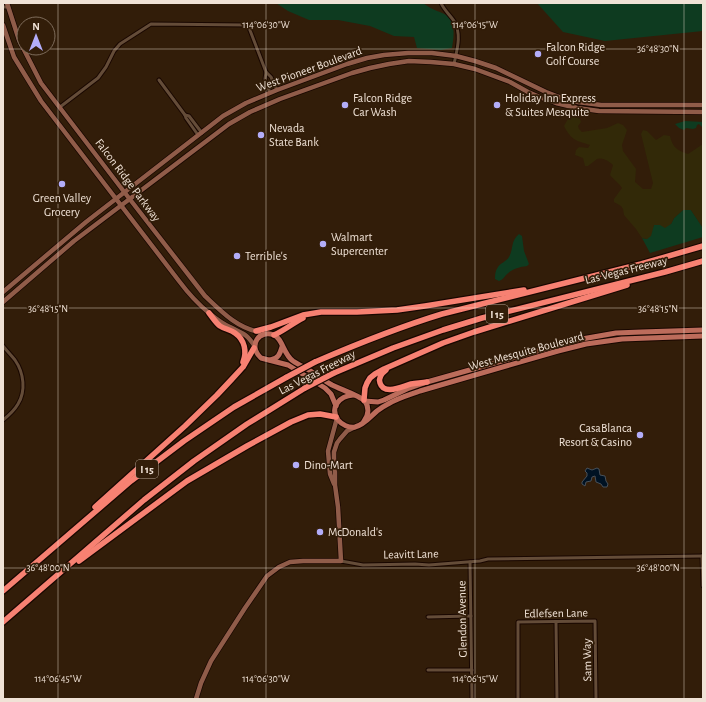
<svg xmlns="http://www.w3.org/2000/svg" width="706" height="702" font-family="'Alegreya Sans',sans-serif">
<style>
.green{fill:#0e3b20}
.sand{fill:#322908}
.water{fill:#001223;stroke:#485059}
.lines{fill:none;stroke-linecap:round;stroke-linejoin:round}
.street-casing{stroke:#190700;stroke-width:5}
.secondary-casing{stroke:#190700;stroke-width:6}
.primary-casing{stroke:#190700;stroke-width:7}
.highway-casing{stroke:#190700;stroke-width:8}
.street{stroke:#644c38;stroke-width:3}
.secondary{stroke:#905c49;stroke-width:4.5}
.primary{stroke:#bc6c5b;stroke-width:5}
.highway{stroke:#f78172;stroke-width:5.5}
.highway-bridge-casing{stroke:#190700;stroke-width:8;stroke-linecap:butt}
.highway-bridge{stroke:#f78172;stroke-width:5.5}
.ticks{fill:none;stroke:#f0e2d6;stroke-width:1;stroke-opacity:0.45}
.poi-dot{fill:#b3adf9;stroke:#321d09;stroke-width:1.5}
.labels{text-anchor:middle;stroke-width:3.5;stroke-linejoin:round;paint-order:stroke}
.shield{fill:#321d09;stroke:#b7a798;stroke-width:1}
.shield-label{font-size:11px;font-weight:bold;fill:#f0e2d6}
.poi-label{font-size:12px;fill:#f0e2d6;stroke:#321d09;text-anchor:start}
.street-label{font-size:12px;fill:#f0e2d6;stroke:#321d09}
.ticks-label{font-size:10px;text-anchor:middle;fill:#f0e2d6;stroke:#321d09;stroke-width:3.5;stroke-linejoin:round;paint-order:stroke}
</style>
<rect width="100%" height="100%" fill="#321d09"/>
<g class="green">
<path d="M276 3H423C427 6 432 9 437 11 440 12 443 13 446 15 456 23 454 37 452 48L441 50 417 48 414 37 394 36 370 26 338 20H309L288 11Z"/>
<polygon points="537,3 703,3 703,31 605,41 563,32"/>
<polygon points="685,121 703,122 703,128 699,124 697,125 696,128 693,129 686,128 684,130 679,128 675,124"/>
<polygon points="683,210 691,210 703,228 703,237 650,253 642,238 647,239 654,225 671,224 674,218"/>
<path d="M519 234 522 236 524 251 529 264 527 266C519 267 512 269 506 275 504 278 502 280 499 281L495 279C495 275 495 271 498 267 500 263 506 262 509 257 514 248 510 242 519 234Z"/>
</g>
<path class="sand" d="M569 117H575L580 119 581 122 578 126 579 129 582 132 607 128 618 123 623 125 627 130 622 145 623 151 636 169 635 182 643 189H651L653 183 641 134 643 130 647 131 656 140 664 135 670 136C673 148 677 150 688 154L703 144V228L691 210H683L674 218 671 224 665 228 660 225H654L651 236 647 239 642 238 636 229 624 215 623 209 621 206 614 202V199L622 188C619 183 614 180 610 175L613 165C609 161 602 157 597 159 594 161 591 164 588 166H585L583 158 575 155 576 150 579 147 588 148 590 145C575 140 572 141 564 126Z"/>
<polygon class="water" points="587,468 592,470 597,468 599,469 600,475 605,476 606,481 608,484 607,487 603,487 601,484 596,482 595,476 592,477 591,481 586,482 585,486 582,484 582,482 587,476 587,473 585,471"/>
<g class="lines">
<defs>
<g id="street">
<path d="M441 3C444 10 450 15 454 21 462 34 457 50 454 64"/>
<polyline points="3,7 8,7"/>
<polyline points="266,72 265,79 270,93"/>
<polyline points="159,80 185,115 189,116 202,133"/>
<polyline points="60,107 98,78 106,67 114,51 120,44 151,24 248,25 266,72 271,77 277,90"/>
<polyline points="185,115 186,118 198,135"/>
<path d="M3 346C7 351 11 355 15 360 24 373 26 391 18 404 14 411 8 416 3 420"/>
<polyline points="702,556 703,586"/>
<polyline points="341,561 363,565 415,564 429,565 480,561 488,559 703,556"/>
<polyline points="470,562 472,699"/>
<polyline points="428,617 471,616"/>
<polyline points="556,622 557,699"/>
<polyline points="428,670 472,670"/>
<polyline points="518,699 518,622 595,621 596,699"/>
</g>
<g id="secondary">
<path d="M7 3 19 40 41 83 125 193 205 296C222 312 236 327 259 332"/>
<path d="M3 25 14 57 41 101 179 281C188 293 198 304 209 313 215 318 223 324 230 327 243 334 245 332 254 345"/>
<polyline points="3,292 86,222 223,116 246,103 277,90 347,64 367,58 384,55 408,53 432,53 456,56 475,61 496,68 546,92 559,97 578,102 601,105 703,105"/>
<polyline points="3,302 74,241 229,124 250,112 280,99 352,73 370,68 389,64 409,61 431,62 454,64 475,69 510,82 528,92 542,98 556,103 577,108 599,111 703,112"/>
<polyline points="334,484 330,474 328,451 337,418"/>
<polyline points="196,699 201,683 211,661 245,608 267,576 279,567 290,562 303,561 341,561 338,507 335,485 335,472 334,458 334,452 337,443 340,439 347,431 355,427"/>
</g>
<g id="primary">
<path d="M270 360C278 359 280 354 282 347"/>
<path d="M353 395C340 396 329 407 338 420 342 425 349 428 355 427 364 425 371 416 377 411 381 408 384 406 388 404 398 398 409 395 420 391L558 351 586 344 622 339 703 336"/>
<polyline points="364,401 378,402 384,400 407,389 427,382 576,340 616,333 641,332 703,330"/>
<path d="M336 406 331 394 325 388 288 365 261 358C247 345 260 329 274 335 283 339 283 354 293 361 299 365 306 368 312 372 318 376 325 381 332 385 340 389 360 396 365 401 369 407 369 415 364 421"/>
</g>
<g id="highway">
<path d="M209 313C213 318 216 323 220 326 225 329 231 330 235 333 245 340 247 352 243 362"/>
<polyline points="256,331 271,327 303,315 321,312 357,312 397,310 425,306 524,290"/>
<path d="M274 335C285 330 293 323 303 318"/>
<path d="M315 362C357 344 399 327 442 314L641 264 703 246"/>
<path d="M386 370C382 373 378 377 380 383 384 396 403 386 411 384 417 383 422 383 427 382"/>
<polyline points="334,373 393,348 443,330 482,318 665,272 703,261"/>
<polyline points="364,400 365,388 367,383 370,378 375,374 384,369 443,343 474,332 627,285"/>
<polyline points="95,507 185,426 217,395 232,379 243,367 254,348"/>
<polyline points="79,561 187,481 247,446 291,422 308,415 320,414 336,417"/>
<polyline points="3,591 131,481 184,441 234,407 287,377"/>
<polyline points="3,622 144,500 194,461 247,424 305,388"/>
</g>
</defs>
<use href="#street" class="street-casing"/>
<use href="#secondary" class="secondary-casing"/>
<use href="#primary" class="primary-casing"/>
<use href="#highway" class="highway-casing"/>
<use href="#street" class="street"/>
<use href="#secondary" class="secondary"/>
<use href="#primary" class="primary"/>
<use href="#highway" class="highway"/>
<defs>
<g id="highway-bridge">
<polyline points="287,377 315,362"/>
<polyline points="305,388 334,373"/>
</g>
</defs>
<use href="#highway-bridge" class="highway-bridge-casing"/>
<use href="#highway-bridge" class="highway-bridge"/>
</g>
<path class="ticks" d="M58 3V699M266 3V699M475 3V699M684 3V699M3 49H703M3 308H703M3 568H703"/>
<g class="poi-dot">
<circle cx="538" cy="54" r="4"/>
<circle cx="345" cy="105" r="4"/>
<circle cx="497" cy="105" r="4"/>
<circle cx="261" cy="135" r="4"/>
<circle cx="62" cy="184" r="4"/>
<circle cx="323" cy="244" r="4"/>
<circle cx="237" cy="256" r="4"/>
<circle cx="640" cy="435" r="4"/>
<circle cx="296" cy="465" r="4"/>
<circle cx="320" cy="532" r="4"/>
</g>
<g class="labels">
<g class="shield">
<rect x="486" y="305" width="22" height="18" rx="3"/>
<rect x="136" y="460" width="22" height="18" rx="3"/>
</g>
<g class="shield-label">
<text x="497" y="318">I 15</text>
<text x="147" y="473">I 15</text>
</g>
<g class="poi-label">
<text x="546" y="51">Falcon Ridge<tspan x="546" dy="14">Golf Course</tspan></text>
<text x="353" y="102">Falcon Ridge<tspan x="353" dy="14">Car Wash</tspan></text>
<text x="505" y="102">Holiday Inn Express<tspan x="505" dy="14">&amp; Suites Mesquite</tspan></text>
<text x="269" y="132">Nevada<tspan x="269" dy="14">State Bank</tspan></text>
<text x="62" y="202" text-anchor="middle">Green Valley<tspan x="62" dy="14">Grocery</tspan></text>
<text x="331" y="241">Walmart<tspan x="331" dy="14">Supercenter</tspan></text>
<text x="245" y="260">Terrible's</text>
<text x="632" y="432" text-anchor="end">CasaBlanca<tspan x="632" dy="14">Resort &amp; Casino</tspan></text>
<text x="304" y="469">Dino-Mart</text>
<text x="328" y="536">McDonald's</text>
</g>
<g class="street-label">
<text transform="translate(309 69) rotate(-20)" y="4">West Pioneer Boulevard</text>
<text transform="translate(128 180) rotate(53)" y="4">Falcon Ridge Parkway</text>
<text transform="translate(626 270) rotate(-14)" y="4">Las Vegas Freeway</text>
<text transform="translate(526 351) rotate(-15)" y="4">West Mesquite Boulevard</text>
<text transform="translate(317 372) rotate(-27)" y="4">Las Vegas Freeway</text>
<text transform="translate(411 554) rotate(-1)" y="4">Leavitt Lane</text>
<text transform="translate(556 613) rotate(-1)" y="4">Edlefsen Lane</text>
<text transform="translate(462 619) rotate(-91)" y="4">Glendon Avenue</text>
<text transform="translate(587 660) rotate(-91)" y="4">Sam Way</text>
</g>
</g>
<g class="ticks-label">
<text x="266" y="28">114°06'30"W</text>
<text x="475" y="28">114°06'15"W</text>
<text x="658" y="52">36°48'30"N</text>
<text x="48" y="312">36°48'15"N</text>
<text x="658" y="312">36°48'15"N</text>
<text x="48" y="571">36°48'00"N</text>
<text x="658" y="571">36°48'00"N</text>
<text x="58" y="682">114°06'45"W</text>
<text x="266" y="682">114°06'30"W</text>
<text x="475" y="682">114°06'15"W</text>
</g>
<rect width="706" height="702" fill="none" stroke="#f0e2d6" stroke-width="8"/>
<g transform="translate(36 36)"><circle r="19" fill="#321d09" stroke="#7e6c5b"/>
<path d="M0-3L7 15L0 10L-7 15Z" fill="#b3adf9"/>
<text y="-6" font-size="11" font-weight="bold" text-anchor="middle" fill="#f0e2d6">N</text>
</g>
</svg>
